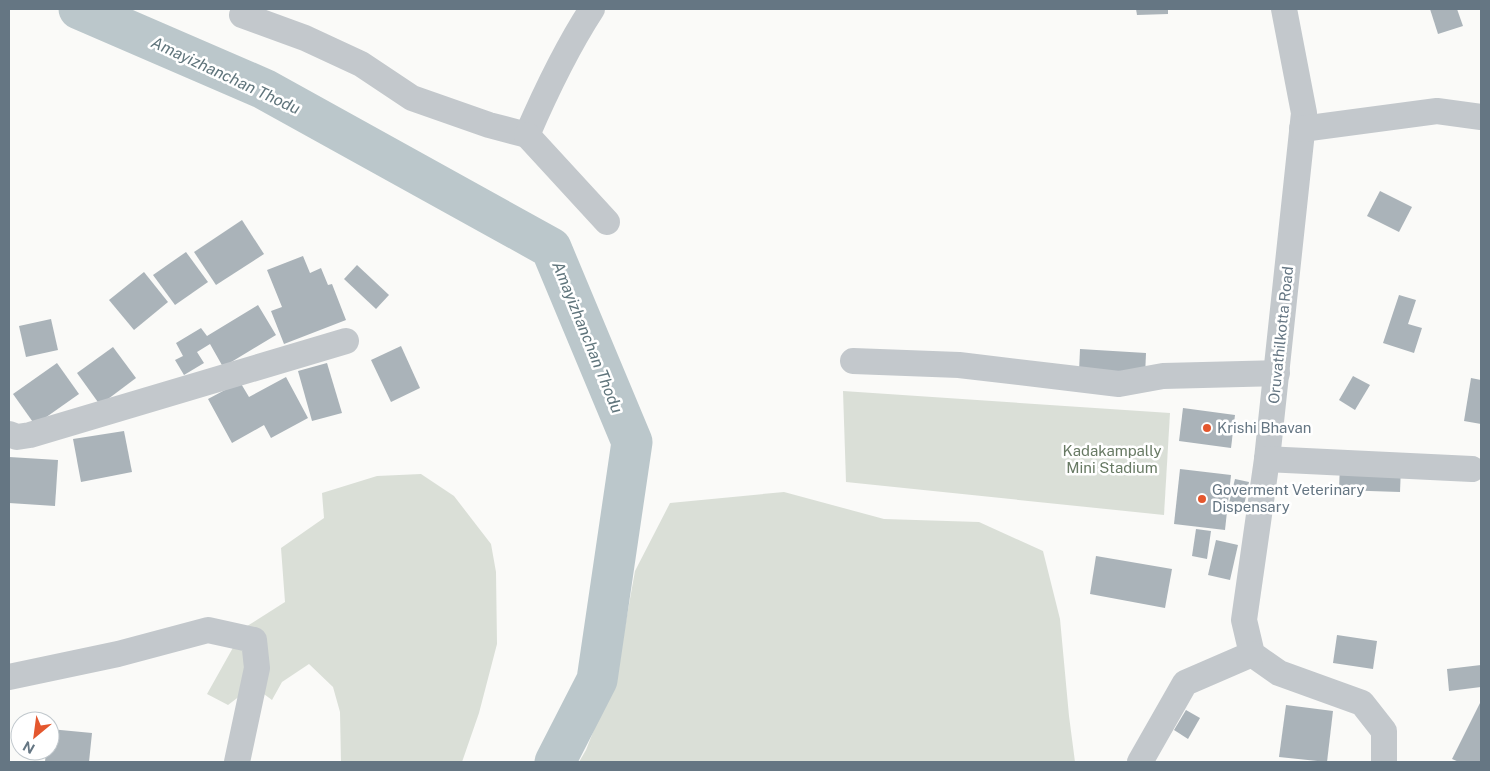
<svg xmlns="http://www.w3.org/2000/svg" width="1490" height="771" font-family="'Public Sans',sans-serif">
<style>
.green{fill:#dadfd7}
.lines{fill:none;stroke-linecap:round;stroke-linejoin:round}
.river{stroke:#bbc7cb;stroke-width:41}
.building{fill:#aab3b9}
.minor{stroke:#c3c8cc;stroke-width:26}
.poi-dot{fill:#e4572e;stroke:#fff;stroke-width:2}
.labels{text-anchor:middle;stroke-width:5;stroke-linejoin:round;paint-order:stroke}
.street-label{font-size:15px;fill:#657683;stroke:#fff}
.poi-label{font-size:15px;fill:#657683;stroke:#fff;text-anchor:start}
.park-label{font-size:15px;fill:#687a64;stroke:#fff}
.water-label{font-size:16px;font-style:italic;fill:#60757c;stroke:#fff}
</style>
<rect width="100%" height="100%" fill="#fafaf8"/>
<g class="green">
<polygon points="843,391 1170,413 1164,515 846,482"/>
<polygon points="421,474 454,496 491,544 496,572 497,644 479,713 462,762 341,762 340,712 333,687 309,664 282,682 272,700 253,686 228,705 207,694 244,628 285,602 281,548 324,518 322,493 377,476"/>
<polygon points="784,492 884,519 979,522 1043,551 1060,619 1069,716 1075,762 579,762 586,750 617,671 635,571 670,503"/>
</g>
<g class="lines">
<polyline class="river" points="79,9 264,89 551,248 632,442 597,680 555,762"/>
</g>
<g class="building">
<polygon points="1136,9 1168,9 1168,14 1137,15"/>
<polygon points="1430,9 1457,9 1463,26 1438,34"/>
<polygon points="1380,191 1412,207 1399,232 1367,216"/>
<polygon points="242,220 264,254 216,285 194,252"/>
<polygon points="186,252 208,282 175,305 153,275"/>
<polygon points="303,256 310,273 321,268 328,285 332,284 346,320 284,344 271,311 282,307 267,270"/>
<polygon points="357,265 389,295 376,309 344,279"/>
<polygon points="144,272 168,302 134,330 109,300"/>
<polygon points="1399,295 1416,300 1408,324 1422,328 1414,353 1383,343"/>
<polygon points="258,305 276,335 223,367 210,344 197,352 204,363 184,375 175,360 183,356 176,343 201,328 207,336"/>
<polygon points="51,319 58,350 26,357 19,326"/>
<polygon points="401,346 420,388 391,402 371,360"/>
<polygon points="113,347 136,378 100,405 77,373"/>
<polygon points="1080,349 1146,353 1145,376 1079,372"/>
<polygon points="57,363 79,394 35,425 13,394"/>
<polygon points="327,363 342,413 312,421 298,371"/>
<polygon points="1353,376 1370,385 1355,410 1339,400"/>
<polygon points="286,377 308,418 271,438 264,425 232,443 208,399 240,382 249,397"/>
<polygon points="1471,378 1481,380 1481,424 1464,421"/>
<polygon points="1183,408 1235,415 1231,448 1179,441"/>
<polygon points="124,431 132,472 81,482 73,439"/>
<polygon points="9,457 58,460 55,506 9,503"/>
<polygon points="1340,464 1401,466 1400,492 1339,490"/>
<polygon points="1180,469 1231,475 1225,530 1174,524"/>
<polygon points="1235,479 1249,482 1243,510 1228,507"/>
<polygon points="1196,529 1211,531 1207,559 1192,556"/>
<polygon points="1216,540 1238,545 1230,580 1208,575"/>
<polygon points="1096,556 1172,569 1165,608 1090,594"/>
<polygon points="1337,635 1377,641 1373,669 1333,663"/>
<polygon points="1481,665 1481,687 1449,691 1447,669"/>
<polygon points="1481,701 1481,762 1459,762 1452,759"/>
<polygon points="1286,705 1333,711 1327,762 1279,757"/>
<polygon points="1186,710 1200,718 1188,739 1174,730"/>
<polygon points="50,729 92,733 89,762 45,762 46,751 50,751"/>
</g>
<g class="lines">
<g class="minor">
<path d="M245 9 242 15 305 38 361 64 412 98 489 125 527 135C546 91 566 49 592 9"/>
<polyline points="1284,9 1304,113 1267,459 1244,620 1252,654 1279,673 1362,703 1384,731 1384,762"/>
<polyline points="1302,129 1437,111 1481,117"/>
<polyline points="527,135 607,222"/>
<polyline points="853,361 959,365 1119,384 1163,376 1277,373"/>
<polyline points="9,434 17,437 30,435 346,341"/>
<polyline points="1267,459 1472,469"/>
<polyline points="9,677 118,654 208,630 254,640 257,668 237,762"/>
<polyline points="1140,762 1185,683 1252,654"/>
</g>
</g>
<g class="poi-dot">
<circle cx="1207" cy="428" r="5"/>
<circle cx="1202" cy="499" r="5"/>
</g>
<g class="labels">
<g class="street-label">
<text transform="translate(1281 335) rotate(-84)" y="5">Oruvathilkotta Road</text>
</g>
<g class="poi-label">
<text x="1217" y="433">Krishi Bhavan</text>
<text x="1212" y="495">Goverment Veterinary<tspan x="1212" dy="17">Dispensary</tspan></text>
</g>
<g class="park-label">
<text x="1112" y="456">Kadakampally<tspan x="1112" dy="17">Mini Stadium</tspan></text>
</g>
<g class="water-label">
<text transform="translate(226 75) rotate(25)" y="6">Amayizhanchan Thodu</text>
<text transform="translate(588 337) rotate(68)" y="6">Amayizhanchan Thodu</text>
</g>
</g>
<rect width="1490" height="771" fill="none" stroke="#657683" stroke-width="20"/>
<g transform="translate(35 736) rotate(209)"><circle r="24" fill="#ffffff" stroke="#c1c8cd"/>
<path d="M0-4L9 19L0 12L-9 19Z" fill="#e4572e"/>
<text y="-8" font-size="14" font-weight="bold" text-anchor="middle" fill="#657683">N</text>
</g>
</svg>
